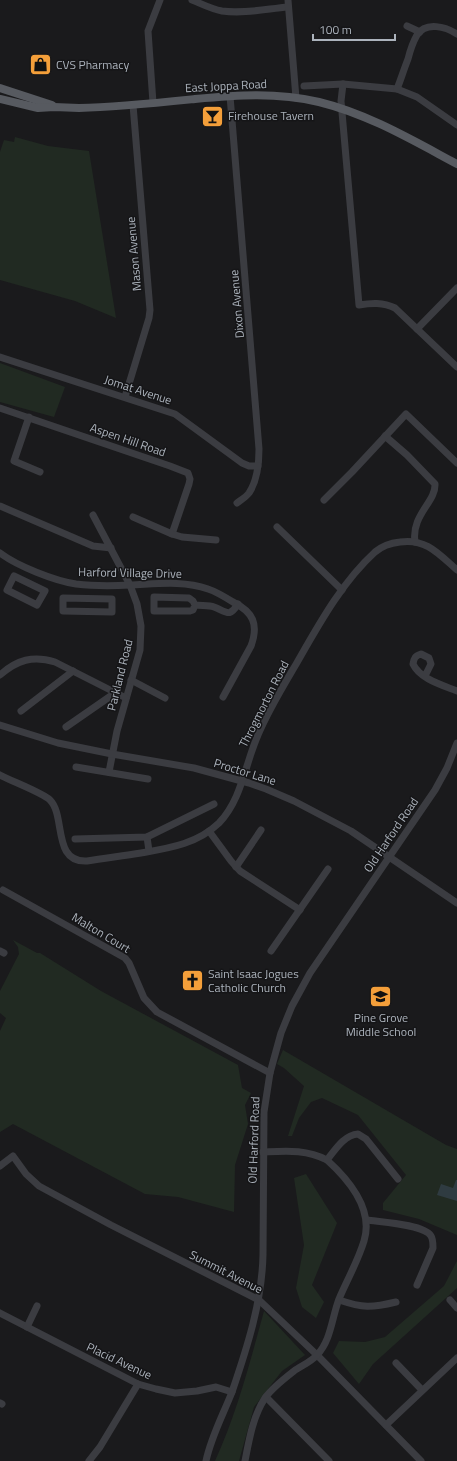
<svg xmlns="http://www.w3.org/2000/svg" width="457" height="1461" font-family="'Titillium Web',sans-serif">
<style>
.green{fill:#212a22}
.water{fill:#2f3b41}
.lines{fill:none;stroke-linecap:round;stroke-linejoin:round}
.minor{stroke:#3b3c41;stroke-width:7}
.major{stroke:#575a60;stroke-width:8}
.labels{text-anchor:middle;stroke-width:3;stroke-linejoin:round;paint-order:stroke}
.poi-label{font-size:12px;fill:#acb3bc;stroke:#151517;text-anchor:start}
.street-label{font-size:12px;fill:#acb3bc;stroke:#151517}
</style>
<rect width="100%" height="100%" fill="#1a1a1c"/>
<g class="green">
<polygon points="15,137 48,146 89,151 116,318 75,301 0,280 0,152 4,140 14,142"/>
<polygon points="0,363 65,387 54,417 0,402"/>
<polygon points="13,940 37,953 40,953 101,991 238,1065 242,1088 251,1093 245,1105 248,1124 235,1165 234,1212 178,1197 145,1194 13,1124 0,1132 0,1031 6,1018 0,1013 0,991 19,954 18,947"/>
<polygon points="283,1050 446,1145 457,1149 457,1235 419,1219 383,1210 383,1203 406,1175 358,1115 322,1098 311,1102 299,1118 292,1136 288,1136 304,1086 284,1068 277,1064"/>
<polygon points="306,1174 337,1223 312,1285 324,1302 316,1318 302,1307 296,1288 304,1245 294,1178"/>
<polygon points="457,1261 457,1288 373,1364 359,1384 333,1353 339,1341 365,1342 385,1337 444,1286"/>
<path d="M264 1311 305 1355 282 1371 254 1407 239 1461H215C237 1413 250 1362 264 1311Z"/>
</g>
<polygon class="water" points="456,1180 457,1180 457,1201 437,1195 441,1184 453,1188"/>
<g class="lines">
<g class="minor">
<path d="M192 0C202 4 211 9 222 11 244 14 266 9 288 7"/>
<polyline points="288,0 296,98"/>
<polyline points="407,26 420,32"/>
<path d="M343 84 341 101 359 305C371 303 383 302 395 308L457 367"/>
<polyline points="304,86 343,84 397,89 417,97 457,125"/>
<path d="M397 89C401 79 404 69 408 59 410 51 413 42 417 35 426 21 446 27 457 34"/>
<path d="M230 96 259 449C259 463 257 481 249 493 246 497 241 500 237 503"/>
<polyline points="153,103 148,31 160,0"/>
<polyline points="417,329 457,288"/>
<polyline points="0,357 175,414 242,463 249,466 258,466"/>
<polyline points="125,397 149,318 150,310 133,105"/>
<polyline points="0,408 170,466 188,473 190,479 189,484 172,534"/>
<polyline points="29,417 14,461 40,472"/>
<path d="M385 436 407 455 435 484C436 502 411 515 415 542"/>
<polyline points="324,500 352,472 406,414 457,463"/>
<polyline points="0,506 93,546 111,548"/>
<polyline points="93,515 130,585 137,604 141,626 140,650 117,731 109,772"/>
<polyline points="133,517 172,534 182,537 216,540"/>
<polyline points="277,527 342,590"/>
<path d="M0 553C17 566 55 581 76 584 93 586 112 586 130 585 156 584 183 580 208 589 217 592 225 597 233 602 253 612 259 624 251 646L223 697"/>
<polygon points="14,576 45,591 37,605 7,590"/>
<polygon points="63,598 112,599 112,612 63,611"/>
<path d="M195 605 193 601 189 598 154 597V611H190L193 610 195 605C201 606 209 605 214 607 227 612 229 618 238 604"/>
<path d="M0 675C17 660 33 655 55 662L126 698"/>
<path d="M425 676 431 664 429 658 421 654C415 656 414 658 413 664 420 679 442 685 457 691"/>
<polyline points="131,680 165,698"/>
<polyline points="21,711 73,671"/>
<polyline points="0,725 58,743 112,754 194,768 249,783 266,789 294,801 351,831 457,903"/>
<polyline points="66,727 115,693"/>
<polyline points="76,767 148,779"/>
<path d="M0 775C11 781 43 793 50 800 66 816 52 863 87 861 105 858 123 856 141 853 170 848 197 844 219 823 242 799 245 764 258 735 268 711 282 688 295 666 318 626 341 583 375 552 382 546 391 543 400 542 426 538 439 554 457 570"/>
<polyline points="209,831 231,861 240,871 300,910"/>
<polyline points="147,837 149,851"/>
<polyline points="75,839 147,837 214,804"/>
<polyline points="236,867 261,830"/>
<polyline points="3,890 125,958 129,963 144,998 157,1012 270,1073"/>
<polyline points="0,951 4,953"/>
<polyline points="271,951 328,869"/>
<path d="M263 1152C286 1151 306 1149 327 1160 335 1150 344 1135 358 1134L366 1139 398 1179"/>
<polyline points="0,1166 13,1156 26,1174 39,1186 111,1225 259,1300 317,1355 421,1461"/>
<path d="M367 1220C380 1222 424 1224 431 1236 433 1239 433 1244 433 1248L417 1285"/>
<path d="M339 1300C363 1308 371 1308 396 1302"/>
<polyline points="450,1300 457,1308"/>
<polyline points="0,1313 138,1384 156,1389 175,1393 197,1391 216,1387 232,1392"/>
<polyline points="27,1327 37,1306"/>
<polyline points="396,1363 422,1390"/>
<polyline points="266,1397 329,1461"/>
<polyline points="0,1403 2,1404"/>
<polyline points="386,1425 457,1358"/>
<polyline points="89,1461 100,1447 138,1384"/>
<path d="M206 1461C211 1437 223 1415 232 1392 247 1348 262 1302 263 1255L264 1112 270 1073 281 1033 292 1006 310 973 435 790 447 768 457 743"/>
<path d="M245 1461C249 1440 253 1416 265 1398 272 1388 285 1378 294 1371 301 1366 311 1362 317 1355 331 1341 332 1317 339 1299 347 1280 358 1261 364 1241 374 1209 348 1179 327 1160"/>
</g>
<g class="major">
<polyline points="0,88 52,105"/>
<path d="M0 99 38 108 54 107 79 108C118 107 156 103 195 99 237 95 277 92 319 102 368 114 412 140 457 164"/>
</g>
</g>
<defs>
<symbol id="shop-square" viewBox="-11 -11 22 22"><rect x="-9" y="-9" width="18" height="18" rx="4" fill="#f49f3a" stroke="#151517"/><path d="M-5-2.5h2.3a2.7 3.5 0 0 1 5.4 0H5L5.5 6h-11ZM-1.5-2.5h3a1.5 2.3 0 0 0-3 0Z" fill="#111"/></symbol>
<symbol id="bar-square" viewBox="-11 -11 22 22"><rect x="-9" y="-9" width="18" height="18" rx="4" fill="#f49f3a" stroke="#151517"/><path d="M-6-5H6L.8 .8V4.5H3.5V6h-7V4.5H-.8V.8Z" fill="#111"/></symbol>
<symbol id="church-square" viewBox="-11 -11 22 22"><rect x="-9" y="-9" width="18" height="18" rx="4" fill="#f49f3a" stroke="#151517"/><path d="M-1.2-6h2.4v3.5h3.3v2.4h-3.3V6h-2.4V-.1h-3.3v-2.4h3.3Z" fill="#111"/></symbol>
<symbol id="school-square" viewBox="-11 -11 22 22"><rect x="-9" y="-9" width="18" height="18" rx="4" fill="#f49f3a" stroke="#151517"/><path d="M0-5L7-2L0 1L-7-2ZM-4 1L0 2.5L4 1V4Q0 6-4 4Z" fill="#111"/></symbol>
</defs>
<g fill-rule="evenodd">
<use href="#shop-square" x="28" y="52" width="25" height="25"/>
<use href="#bar-square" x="200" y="104" width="25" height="25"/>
<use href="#church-square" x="180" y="968" width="25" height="25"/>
<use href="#school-square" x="368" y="984" width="25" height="25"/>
</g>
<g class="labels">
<g class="poi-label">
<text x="56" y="69">CVS Pharmacy</text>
<text x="228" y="120">Firehouse Tavern</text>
<text x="208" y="978">Saint Isaac Jogues<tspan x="208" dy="14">Catholic Church</tspan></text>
<text x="381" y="1022" text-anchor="middle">Pine Grove<tspan x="381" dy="14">Middle School</tspan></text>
</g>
<g class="street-label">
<text transform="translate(226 86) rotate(-3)" y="4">East Joppa Road</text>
<text transform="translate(134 254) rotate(-95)" y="4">Mason Avenue</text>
<text transform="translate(237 304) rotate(-95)" y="4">Dixon Avenue</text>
<text transform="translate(138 390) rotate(18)" y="4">Jomat Avenue</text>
<text transform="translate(128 440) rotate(19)" y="4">Aspen Hill Road</text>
<text transform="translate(130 573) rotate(1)" y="4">Harford Village Drive</text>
<text transform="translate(120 675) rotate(-76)" y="4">Parkland Road</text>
<text transform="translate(264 704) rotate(-63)" y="4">Throgmorton Road</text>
<text transform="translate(245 772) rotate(17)" y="4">Proctor Lane</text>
<text transform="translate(391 835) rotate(-56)" y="4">Old Harford Road</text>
<text transform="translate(101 933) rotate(31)" y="4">Malton Court</text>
<text transform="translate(254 1140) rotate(-88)" y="4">Old Harford Road</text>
<text transform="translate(226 1272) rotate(27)" y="4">Summit Avenue</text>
<text transform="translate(119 1361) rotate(25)" y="4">Placid Avenue</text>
</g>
</g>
<path d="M313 34v6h82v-6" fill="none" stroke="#acb3bc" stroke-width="2"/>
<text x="319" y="34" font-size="12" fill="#acb3bc" stroke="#151517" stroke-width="3" paint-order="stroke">100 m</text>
</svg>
